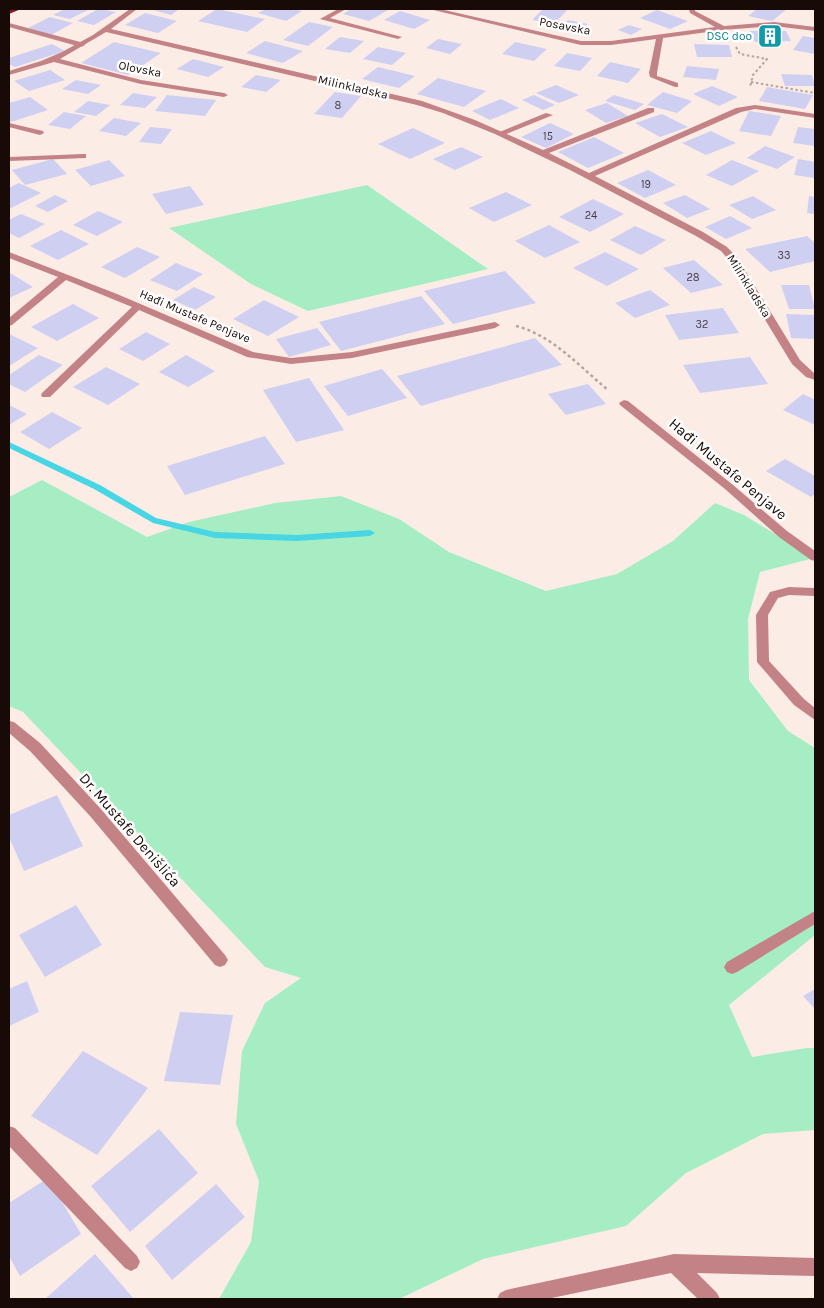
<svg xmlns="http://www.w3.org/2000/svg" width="824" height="1308" font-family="Karla,sans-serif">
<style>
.green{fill:#a6edc4}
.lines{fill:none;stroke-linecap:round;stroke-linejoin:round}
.stream{fill:#48d5e4;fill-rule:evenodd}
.building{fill:#cfcff2}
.path-far1{stroke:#b3a49f;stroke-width:2;stroke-dasharray:2.5 2.5;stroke-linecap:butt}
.path{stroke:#b3a49f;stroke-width:2.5;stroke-dasharray:3 3;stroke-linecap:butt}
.lane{fill:#c38285;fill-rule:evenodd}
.street{fill:#c38285;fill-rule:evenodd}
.primary{fill:#8f1831;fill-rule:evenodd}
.labels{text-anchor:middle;stroke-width:5;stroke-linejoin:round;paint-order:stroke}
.far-number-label{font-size:11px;fill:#463c42}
.far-street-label{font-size:12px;fill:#180b07;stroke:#fdfdfd}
.far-culture-label{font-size:12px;fill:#0d838f;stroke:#fdfdfd;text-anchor:end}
.street-label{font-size:15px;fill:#180b07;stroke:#fdfdfd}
</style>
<rect width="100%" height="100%" fill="#fcece6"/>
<g class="green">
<polygon points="367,185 488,269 308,311 251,284 169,228"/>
<polygon points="42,480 147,537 189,522 275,503 341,496 399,519 449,552 546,591 617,574 673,541 715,503 744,515 814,558 760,572 748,619 749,680 788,731 815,748 815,935 729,1005 752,1057 807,1048 815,1048 815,1130 763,1134 686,1173 626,1226 483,1259 399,1299 219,1299 251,1242 259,1181 236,1124 242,1051 265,1003 301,978 265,967 23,712 9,706 9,497"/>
</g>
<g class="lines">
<polygon class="stream" points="9,442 100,485 156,518 215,532 297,535 370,530 375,533 370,536 297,541 215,538 153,523 94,489 9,448"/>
</g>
<g class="building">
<polygon points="65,9 85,9 88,10 70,19 53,15"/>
<polygon points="98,9 116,12 94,25 77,21"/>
<polygon points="149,9 171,9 178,10 171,15"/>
<polygon points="217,9 265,19 247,32 198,21"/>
<polygon points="266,9 292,9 302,11 286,21 258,13"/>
<polygon points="351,9 384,9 388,10 369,21 343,14"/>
<polygon points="543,9 568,9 554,24 532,20"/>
<polygon points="757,9 787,9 772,21 748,16"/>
<polygon points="657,10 688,21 670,29 640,18"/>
<polygon points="400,11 430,20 414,29 384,20"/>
<polygon points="145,13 177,21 158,33 125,25"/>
<polygon points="50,17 73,23 51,35 28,28"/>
<polygon points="568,20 588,24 578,35 556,30"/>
<polygon points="309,22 333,27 308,46 283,40"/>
<polygon points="629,25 642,29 631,35 618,30"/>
<polygon points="749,31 786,31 791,41 755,42"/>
<polygon points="803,36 815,38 815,54 793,50"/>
<polygon points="340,37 364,41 350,53 325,49"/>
<polygon points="438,39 462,44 450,54 426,48"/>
<polygon points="265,41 303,51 283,63 246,53"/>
<polygon points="114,42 161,53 128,75 81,63"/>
<polygon points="515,42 547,49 534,61 502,54"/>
<polygon points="52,44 65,51 15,67 9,64 9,58"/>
<polygon points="694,44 729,45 732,57 697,57"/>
<polygon points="378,47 406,53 392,65 363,59"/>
<polygon points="567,53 592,58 580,71 554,66"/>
<polygon points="193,59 224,67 208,77 177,69"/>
<polygon points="610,62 641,69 628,83 597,76"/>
<polygon points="687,66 719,69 716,80 683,77"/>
<polygon points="378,67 415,76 399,88 362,79"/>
<polygon points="50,70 65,80 29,91 14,81"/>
<polygon points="781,74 812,75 815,86 785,86"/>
<polygon points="256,75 281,80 266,92 241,87"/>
<polygon points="438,78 486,91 464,107 417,94"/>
<polygon points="76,80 101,85 88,94 62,89"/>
<polygon points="556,85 579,95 559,103 536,93"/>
<polygon points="712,86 738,97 719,106 693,94"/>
<polygon points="767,87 813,95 805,109 759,101"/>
<polygon points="335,92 361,96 342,118 314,114"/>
<polygon points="663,92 692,101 677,113 647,105"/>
<polygon points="133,93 157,97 145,108 120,105"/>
<polygon points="167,95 216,100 205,116 155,111"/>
<polygon points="534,95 555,105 543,110 522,100"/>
<polygon points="614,95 644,104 635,110 605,101"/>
<polygon points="30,97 48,110 11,122 9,120 9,103"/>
<polygon points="501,99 519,108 490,120 472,111"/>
<polygon points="88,101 110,105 96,116 74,112"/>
<polygon points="607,103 628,116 606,123 585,110"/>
<polygon points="749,111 781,116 771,136 739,131"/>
<polygon points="64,112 86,116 70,129 48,125"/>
<polygon points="662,114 688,127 660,137 635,123"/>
<polygon points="114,118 141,123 126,136 99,131"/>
<polygon points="550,123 574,134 546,148 521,137"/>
<polygon points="150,127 172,129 161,144 139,142"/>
<polygon points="798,127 815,129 815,146 793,143"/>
<polygon points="413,128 445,143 410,159 378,144"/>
<polygon points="711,131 736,143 706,155 682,143"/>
<polygon points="594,137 624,153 588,168 558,152"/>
<polygon points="765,146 795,157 777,169 747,158"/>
<polygon points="461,147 483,157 455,170 433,159"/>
<polygon points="53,159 67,174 25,185 12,170"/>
<polygon points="798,159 815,162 815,178 794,175"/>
<polygon points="109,160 125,176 91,186 75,170"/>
<polygon points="732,160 759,171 732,186 706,175"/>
<polygon points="648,170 676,185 645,198 617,183"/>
<polygon points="19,183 41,193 9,209 9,188"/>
<polygon points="190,186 204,205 166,214 152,194"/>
<polygon points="506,192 532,205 494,222 469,208"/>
<polygon points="55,195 68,201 48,212 35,206"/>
<polygon points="685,195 710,209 687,218 663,203"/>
<polygon points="753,196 776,210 752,219 729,205"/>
<polygon points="809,196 815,197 815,214 807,213"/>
<polygon points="593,199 624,214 590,232 559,217"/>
<polygon points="98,211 123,222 97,236 73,225"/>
<polygon points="21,214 45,224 19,238 9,233 9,220"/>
<polygon points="730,216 752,228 726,239 705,227"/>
<polygon points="549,225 580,242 545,258 515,241"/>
<polygon points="635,226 666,240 641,255 610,240"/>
<polygon points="61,230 89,244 58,260 30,246"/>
<polygon points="807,236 815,243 815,261 770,272 745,249"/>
<polygon points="137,247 160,257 125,278 101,267"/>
<polygon points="605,252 639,269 607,286 573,268"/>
<polygon points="694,260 723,285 691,293 663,268"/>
<polygon points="176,263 203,274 177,291 150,280"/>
<polygon points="505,271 536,303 453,324 424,291"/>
<polygon points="10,273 33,287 9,298"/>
<polygon points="781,285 809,285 815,309 789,309"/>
<polygon points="194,287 216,297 195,310 173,300"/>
<polygon points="650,290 670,305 635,318 615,303"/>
<polygon points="421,296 445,324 341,351 319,322"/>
<polygon points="264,300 299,317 268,336 233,319"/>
<polygon points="73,304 99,318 57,341 31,327"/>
<polygon points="723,308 739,333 679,340 665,315"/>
<polygon points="786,314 815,315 815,339 791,338"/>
<polygon points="317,328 331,345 289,357 276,339"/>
<polygon points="146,332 170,344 143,361 119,349"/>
<polygon points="9,334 38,348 9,366"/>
<polygon points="535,338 562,365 421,406 397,376"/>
<polygon points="39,355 63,365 25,392 9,384 9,375"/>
<polygon points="186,355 215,371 188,387 159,372"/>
<polygon points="750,357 768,384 700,393 683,365"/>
<polygon points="106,367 140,384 108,405 73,387"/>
<polygon points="382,369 407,398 348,416 324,386"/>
<polygon points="309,378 344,430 296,442 263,390"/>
<polygon points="588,384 606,404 566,415 548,394"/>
<polygon points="803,394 815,400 815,425 783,410"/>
<polygon points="9,405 27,414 9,425"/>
<polygon points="52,412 82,428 49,449 20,432"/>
<polygon points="265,436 285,464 185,495 167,466"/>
<polygon points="785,459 815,476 815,494 811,497 766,471"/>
<polygon points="57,795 83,846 24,871 9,837 9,815"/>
<polygon points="76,905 102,945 45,977 19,935"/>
<polygon points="27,981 39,1012 9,1026 9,989"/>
<polygon points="815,989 815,1009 803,996"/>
<polygon points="180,1012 233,1015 220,1085 164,1081"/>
<polygon points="83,1051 148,1088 97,1155 31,1116"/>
<polygon points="159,1129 198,1173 130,1232 91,1186"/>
<polygon points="48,1178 81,1234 20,1276 9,1256 9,1203"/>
<polygon points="216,1184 245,1217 172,1280 145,1246"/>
<polygon points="95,1254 134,1299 45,1299"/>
</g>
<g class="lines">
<g class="path-far1">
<polyline points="736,47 740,54 767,59 753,75 750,87"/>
<polyline points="751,82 815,93"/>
</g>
<path class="path" d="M516 326C552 335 580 367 608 390"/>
<g class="lane">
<polygon points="9,23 84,43 85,45 81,47 9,27"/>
<polygon points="546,113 553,115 504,135 497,133"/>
<polygon points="83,154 86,154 86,158 9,161 9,157"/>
<polygon points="815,911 815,924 737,972 732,974 727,972 724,967 727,962"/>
</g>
<g class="street">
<polygon points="130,9 137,9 111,29 422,101 475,120 543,150 648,108 654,108 654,112 549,153 589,173 736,108 755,105 815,114 815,118 755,109 741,112 595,176 703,232 727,247 737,257 800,360 815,374 815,380 806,377 792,364 728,259 721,251 696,236 570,170 495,134 443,113 417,105 106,32 60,59 141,80 224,93 228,95 224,97 141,84 54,62 9,75 9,71 41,61 62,52 93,35"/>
<polygon points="338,9 346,9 330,18 402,37 398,39 320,19"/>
<polygon points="429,9 440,9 581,41 611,41 715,27 690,13 689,9 695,9 695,11 724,26 774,22 815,27 815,31 774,26 723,30 663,38 657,73 657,76 678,83 678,87 675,87 650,77 649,73 656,39 611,45 581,45"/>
<polygon points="9,123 43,131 44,133 40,135 9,127"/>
<polygon points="9,252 117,294 253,352 291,358 352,352 495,322 500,325 495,328 352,358 291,364 247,357 139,310 50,397 42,397 41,395 42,393 132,307 66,280 12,325 9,326 9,318 58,277 9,258"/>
<polygon points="624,400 628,401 733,485 787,531 815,551 815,561 811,560 779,537 725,489 620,405 619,403"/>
<polygon points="789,587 815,588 815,596 789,595 778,598 768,615 769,661 804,699 815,708 815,720 794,705 757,662 756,615 770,592"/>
<polygon points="9,721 14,722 40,743 100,808 225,955 228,960 225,965 220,967 215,965 90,816 30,751 9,733"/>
<polygon points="9,1126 15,1128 137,1256 140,1262 137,1268 131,1271 125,1268 9,1146"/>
<polygon points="674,1254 815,1258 815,1276 697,1273 717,1293 720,1299 698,1299 671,1273 547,1299 497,1299 500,1293 506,1290"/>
</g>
<polygon class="primary" points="12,9 21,9 9,14 9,10"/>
</g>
<defs>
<symbol id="building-square" viewBox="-11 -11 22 22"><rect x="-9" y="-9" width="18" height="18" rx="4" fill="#0f9aa8" stroke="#fdfdfd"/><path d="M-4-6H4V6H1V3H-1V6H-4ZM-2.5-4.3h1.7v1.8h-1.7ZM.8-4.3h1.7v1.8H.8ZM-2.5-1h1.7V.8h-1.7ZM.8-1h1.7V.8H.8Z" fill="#fff"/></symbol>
</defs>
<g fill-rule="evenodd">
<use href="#building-square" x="756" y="22" width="28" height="28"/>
</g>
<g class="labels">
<g class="far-number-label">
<text x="338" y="109">8</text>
<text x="548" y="140">15</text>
<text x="646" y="188">19</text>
<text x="591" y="219">24</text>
<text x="784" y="259">33</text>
<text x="693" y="281">28</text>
<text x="702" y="328">32</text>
</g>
<g class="far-street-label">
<text transform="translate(565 26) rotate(11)" y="4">Posavska</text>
<text transform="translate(140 69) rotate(11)" y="4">Olovska</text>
<text transform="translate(353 87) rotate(13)" y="4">Milinkladska</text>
<text transform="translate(749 286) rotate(58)" y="4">Milinkladska</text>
<text transform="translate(195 316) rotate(23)" y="4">Hađi Mustafe Penjave</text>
</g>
<g class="far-culture-label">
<text x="752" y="40">DSC doo</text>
</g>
<g class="street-label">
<text transform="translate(728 469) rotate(40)" y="5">Hađi Mustafe Penjave</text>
<text transform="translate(130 830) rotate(49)" y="5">Dr. Mustafe Denišlića</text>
</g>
</g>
<rect width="824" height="1308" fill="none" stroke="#180b07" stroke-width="20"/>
</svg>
